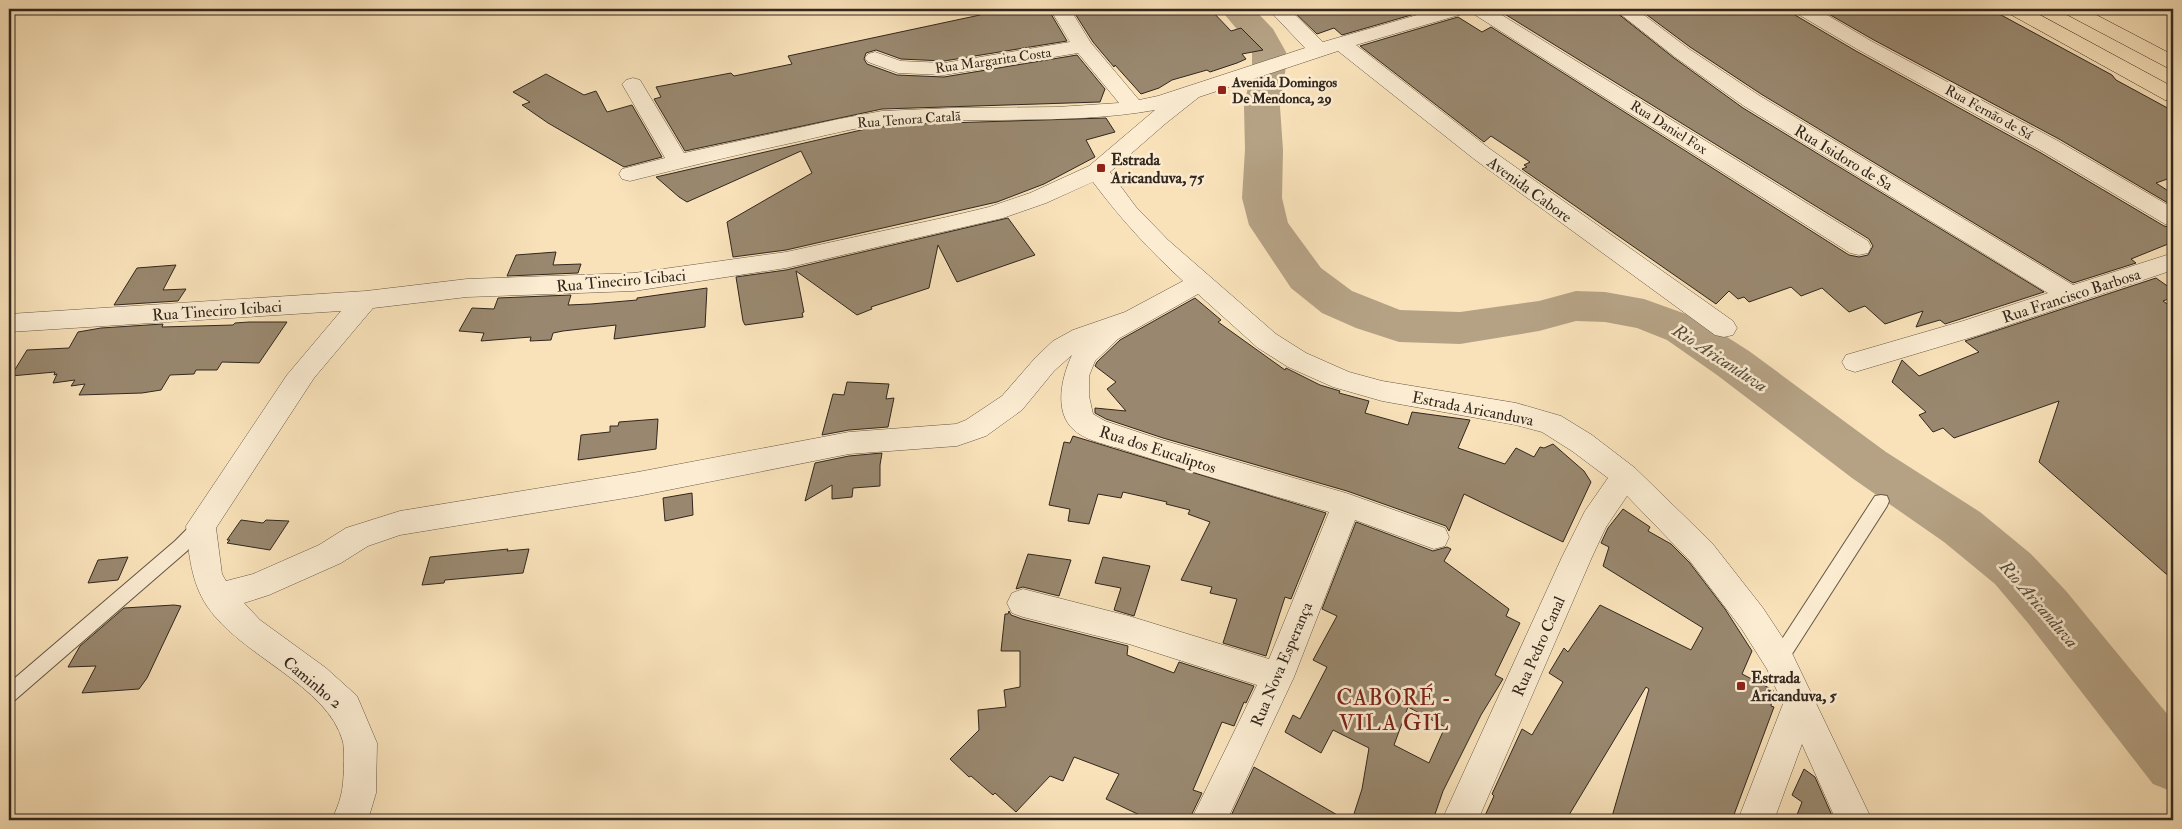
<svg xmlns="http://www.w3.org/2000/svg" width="2182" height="829" font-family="'IM FELL Double Pica',serif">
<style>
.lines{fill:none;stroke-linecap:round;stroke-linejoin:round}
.river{fill:#b5a285;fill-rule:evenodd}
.building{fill:#99886f;stroke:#32271d;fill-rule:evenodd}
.lane-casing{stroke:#645644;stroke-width:2}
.street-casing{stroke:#645644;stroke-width:1}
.primary-casing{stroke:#32271d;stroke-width:1}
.lane{fill:#fbecd2;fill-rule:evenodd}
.street{fill:#fbecd2;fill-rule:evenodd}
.primary{fill:#f9e2ba;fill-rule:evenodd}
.poi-dot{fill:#8f2418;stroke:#fbecd2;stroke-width:2}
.labels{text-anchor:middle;stroke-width:5;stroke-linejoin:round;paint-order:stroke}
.far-street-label{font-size:14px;fill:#32271d;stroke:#fbecd2}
.far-poi-label{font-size:14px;font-weight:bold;fill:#32271d;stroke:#fbecd2;text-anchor:start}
.street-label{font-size:16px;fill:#32271d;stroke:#fbecd2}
.poi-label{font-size:16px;font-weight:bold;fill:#32271d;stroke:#fbecd2;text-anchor:start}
.water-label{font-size:18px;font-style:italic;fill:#594c3c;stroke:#fbecd2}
.near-quarter-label{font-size:22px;letter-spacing:1px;fill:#7a1f14;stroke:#fbecd2}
</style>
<rect width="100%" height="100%" fill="#f9e2ba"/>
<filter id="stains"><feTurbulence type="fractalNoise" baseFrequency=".004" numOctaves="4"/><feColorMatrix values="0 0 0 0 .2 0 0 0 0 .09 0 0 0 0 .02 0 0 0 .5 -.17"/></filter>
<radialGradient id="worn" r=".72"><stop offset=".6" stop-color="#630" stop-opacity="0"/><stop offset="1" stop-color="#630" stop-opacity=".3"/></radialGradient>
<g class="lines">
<polygon class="river" points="1220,9 1254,9 1273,29 1286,52 1286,66 1280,107 1283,150 1282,198 1288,223 1321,268 1352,291 1400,310 1460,312 1539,301 1576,291 1605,292 1644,299 1697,318 1749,351 1886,452 1980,512 2031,554 2066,591 2173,721 2173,792 2153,784 2028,623 1995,584 1944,542 1852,478 1717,375 1667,340 1637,328 1605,322 1576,321 1539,331 1460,344 1399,342 1356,328 1322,313 1291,288 1249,225 1242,198 1245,150 1244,107 1252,66 1252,52 1246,40"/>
</g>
<g class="building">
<polygon points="999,9 1048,9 1067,41 944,61 901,59 876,50 866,53 864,59 867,64 897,75 944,77 1077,55 1105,89 1100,102 882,109 685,151 654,99 661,97 656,87 731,73 734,76 792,64 788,56 980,15 980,13"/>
<polygon points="1072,9 1210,9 1231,31 1241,28 1263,50 1242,54 1246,59 1237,63 1210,72 1207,70 1172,80 1159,88 1141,94 1115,65 1114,67 1093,42"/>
<polygon points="1291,9 1432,9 1342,35 1334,28 1317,34"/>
<polygon points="1502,9 1612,9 1674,58 1743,108 2044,292 1945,324 1940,320 1916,327 1923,311 1885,324 1865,306 1849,312 1822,288 1801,296 1791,287 1749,302 1744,297 1738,299 1729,291 1716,304 1522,169 1527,167 1524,165 1530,162 1491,136 1484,142 1360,46 1458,17 1482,32 1491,27 1849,255 1859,257 1868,255 1873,246 1869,239 1503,13"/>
<polygon points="1639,9 1791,9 1795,15 1856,51 2041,153 2164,226 2173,228 2173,242 2131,259 2136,263 2073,283 1761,94 1690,47"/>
<polygon points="1820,9 1990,9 2112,75 2116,80 2173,111 2173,177 2156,183 2173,194 2173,206 2059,139 1872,39"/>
<polygon points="546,74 584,95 596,91 607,112 632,105 662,157 624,167 548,123 522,105 530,102 513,92"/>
<polygon points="1106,118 1115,132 1086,140 1095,157 1044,184 997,202 786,250 733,257 727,222 812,173 801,151 687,202 679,197 656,177 870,128 915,124"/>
<polygon points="1008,218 1035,255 957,282 938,245 929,288 871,307 872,309 857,315 796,271 804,312 802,313 803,317 745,325 743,321 736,277 786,270"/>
<polygon points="556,252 553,265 581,264 578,273 507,276 516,255"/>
<polygon points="176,265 163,290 186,289 178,301 114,305 137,268"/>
<polygon points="2156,278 2173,290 2173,297 2163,301 2173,308 2173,580 2039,462 2059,401 1954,438 1943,428 1933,432 1919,415 1926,412 1892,382 1902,360 1919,376 1979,352 1965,341"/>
<polygon points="707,288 705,327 614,339 616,325 563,331 553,333 551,340 530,341 531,337 481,341 484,333 459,331 472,308 494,309 498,298 571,295 568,305 591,304 637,300 637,298"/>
<polygon points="1195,298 1221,320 1218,322 1285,370 1286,368 1320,385 1340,391 1339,393 1369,401 1365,413 1408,425 1412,412 1470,420 1458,448 1505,464 1516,448 1534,457 1540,447 1544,448 1553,444 1584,471 1591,482 1563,542 1464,494 1449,531 1446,526 1347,491 1163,438 1106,419 1095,413 1095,408 1126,411 1107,389 1116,382 1095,366 1097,362 1120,340"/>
<polygon points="249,322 287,322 259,363 222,362 217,370 196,370 194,374 170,375 161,390 142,393 79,395 85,384 71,386 75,380 53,383 57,374 54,375 55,372 11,376 27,350 69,348 78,332 101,328 163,324 162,327 233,325 235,323"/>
<polygon points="847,382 889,384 886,399 894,398 888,427 849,430 822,435 833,394 844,395"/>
<polygon points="658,419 656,449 578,460 581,435 610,432 610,426 618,426 619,422"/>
<polygon points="1073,436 1326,513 1291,599 1285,597 1266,656 1223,643 1237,599 1210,593 1212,587 1181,580 1210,522 1188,514 1190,510 1166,504 1167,502 1123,492 1121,498 1098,494 1089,524 1068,521 1070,509 1049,505 1064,442 1070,443"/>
<polygon points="882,453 880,465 880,486 853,488 852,497 832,499 832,485 805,501 815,463 849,456"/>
<polygon points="692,493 693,515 665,521 663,498"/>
<polygon points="1623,509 1650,527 1648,531 1671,544 1689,562 1725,609 1752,651 1742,674 1773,690 1771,706 1774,707 1732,820 1611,820 1649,689 1646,687 1566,820 1483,820 1494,796 1492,794 1522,729 1532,735 1563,682 1549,673 1564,648 1568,652 1600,605 1691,650 1703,628 1603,566 1609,547 1601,543 1608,528"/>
<polygon points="241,520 263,523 266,520 289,521 270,550 227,543 230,540 227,540"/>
<path d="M1356 522 1433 551 1447 547 1451 549 1444 561 1509 609 1506 616 1520 623 1495 675 1503 679 1481 715 1443 791 1433 820H1352L1362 789 1369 748 1333 730 1321 753 1285 732 1293 715 1300 719 1327 667 1313 660 1337 616 1322 609ZM1408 707 1445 727 1429 763 1394 745Z"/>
<polygon points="508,549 507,551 529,549 523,573 445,580 444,583 422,585 430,557"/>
<polygon points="1028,554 1071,560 1059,596 1023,587 1016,589"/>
<polygon points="128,557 118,580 88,583 98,560"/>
<polygon points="1103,557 1150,566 1134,616 1114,610 1121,588 1095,583"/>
<polygon points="174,605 181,606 147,678 139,689 82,693 96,666 68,667 80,646 124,608"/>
<polygon points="1009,611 1011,615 1022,619 1128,646 1127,655 1174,673 1179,662 1254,686 1246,703 1244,702 1234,726 1222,722 1193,790 1202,793 1189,820 1150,820 1106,799 1119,774 1074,757 1063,781 1050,776 1016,812 995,793 993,795 971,776 969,777 950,759 979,730 978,710 1006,707 1004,690 1020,687 1020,651 1001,651 1005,614 1008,614"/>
<polygon points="1254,767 1346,820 1229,820"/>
<polygon points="1804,769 1815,777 1834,820 1795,820 1802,802 1792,795"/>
</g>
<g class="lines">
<defs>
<g id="lane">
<polygon points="1881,495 1887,496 1889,501 1887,506 1785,665 1779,667 1773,665 1770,659 1773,653 1875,496"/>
<polygon points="201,519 207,521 209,526 187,551 15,700 9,702 9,683 175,541 195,521"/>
</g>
<g id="street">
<path d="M1050 9H1070L1091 43 1139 100 1158 96 1305 48 1268 9H1289L1323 42 1438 9H1469L1466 13 1356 45 1490 149 1733 321 1737 328 1733 335 1724 337 1715 335 1474 159 1338 51 1199 97 1165 124 1110 172 1136 207 1168 240 1276 334 1306 353 1349 372 1382 381 1516 403 1561 416 1592 435 1635 468 1712 543 1763 608 1790 649 1872 820H1836L1802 744 1774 820H1738L1783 704 1767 669 1741 628 1690 561 1627 496 1606 527 1592 557 1478 820H1442L1562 557 1585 511 1608 478 1572 451 1542 432 1516 425 1382 401 1333 387 1288 367 1258 348 1198 294 1118 339 1095 361 1089 376V396L1093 414 1105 421 1162 440 1346 493 1445 528 1449 537 1445 546 1434 549 1355 520 1294 677 1227 820H1191L1257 685 1129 644 1023 617 1012 613 1007 603 1012 593 1023 589 1129 616 1269 659 1329 512C1261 492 1194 473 1127 451 1111 445 1087 442 1074 430 1053 412 1062 376 1072 355L1054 371 1022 410 986 436 957 446 849 454 638 496 400 535 368 546 341 563 269 595 244 603 260 620 326 668 357 696 377 743 376 793 368 820H332C335 812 339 804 341 795 344 785 345 752 343 742 328 685 240 656 207 606 191 582 189 554 186 526L287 375 341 311 9 332V314L366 291 467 279 634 273 786 252 947 217 989 207 1030 193 1089 166 1155 110C1065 126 972 115 881 125 852 128 824 136 796 142 740 154 685 167 630 181L622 179 619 174 622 169 665 158 622 84 626 80 633 78 640 80 684 153 839 119 882 111 952 108 1057 107 1119 103 1078 53 944 75 898 73 868 62 865 58 868 54 875 52 901 61 944 63 1070 42ZM1093 182C1120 218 1149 250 1183 281L1125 312 1073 330 1053 341 1036 357 1002 396 966 420 956 424 849 432 638 472 400 511 346 528 319 545 253 574 226 581 222 574 216 528 314 378 373 308 467 297 634 291 786 268 1003 218 1046 203Z"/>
<polygon points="1469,9 1492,9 1868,241 1871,247 1868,253 1859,255 1850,253 1472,13"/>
<polygon points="1614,9 1636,9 1689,49 1760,96 2073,285 2173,253 2173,270 1979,335 1855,372 1846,369 1842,362 1846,355 1963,321 2048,293 1744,106 1675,57"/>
<polygon points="1793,9 1817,9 1871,41 2058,141 2173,208 2173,226 2165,224 2042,151 1857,49 1796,13"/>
</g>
<g id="primary">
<polygon points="2005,9 2029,9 2173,87 2173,101 2165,100 2008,13"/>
<polygon points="2061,9 2085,9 2173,55 2173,69 2166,67 2064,13"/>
</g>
</defs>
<use href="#lane" class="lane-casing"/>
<use href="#street" class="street-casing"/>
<use href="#primary" class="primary-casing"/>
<use href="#lane" class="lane"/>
<use href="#street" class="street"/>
<use href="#primary" class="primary"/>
</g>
<g class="poi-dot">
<rect x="1217" y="85" width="10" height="10" rx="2.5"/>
<rect x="1096" y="163" width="10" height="10" rx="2.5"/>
<rect x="1736" y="681" width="10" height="10" rx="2.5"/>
</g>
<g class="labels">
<g class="far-street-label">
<text transform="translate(993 60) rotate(-8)" y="5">Rua Margarita Costa</text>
<text transform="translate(1989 112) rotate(29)" y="5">Rua Fernão de Sá</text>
<text transform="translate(909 119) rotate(-4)" y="5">Rua Tenora Catalã</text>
<text transform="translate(1669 127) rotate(32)" y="5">Rua Daniel Fox</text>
</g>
<g class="far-poi-label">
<text x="1232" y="87">Avenida Domingos<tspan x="1232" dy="16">De Mendonca, 29</tspan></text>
</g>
<g class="street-label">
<text transform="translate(1844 157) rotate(31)" y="6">Rua Isidoro de Sa</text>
<text transform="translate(1530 189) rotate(36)" y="6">Avenida Cabore</text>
<text transform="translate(621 280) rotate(-5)" y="6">Rua Tineciro Icibaci</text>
<text transform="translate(2071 295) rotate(-18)" y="6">Rua Francisco Barbosa</text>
<text transform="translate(217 310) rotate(-4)" y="6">Rua Tineciro Icibaci</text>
<text transform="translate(1473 408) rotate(11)" y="6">Estrada Aricanduva</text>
<text transform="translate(1158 449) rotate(18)" y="6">Rua dos Eucaliptos</text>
<text transform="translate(1538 646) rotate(-66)" y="6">Rua Pedro Canal</text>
<text transform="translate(1281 664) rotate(-67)" y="6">Rua Nova Esperança</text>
<text transform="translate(313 682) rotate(40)" y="6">Caminho 2</text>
</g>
<g class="poi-label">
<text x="1111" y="165">Estrada<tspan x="1111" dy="18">Aricanduva, 75</tspan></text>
<text x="1751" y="683">Estrada<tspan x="1751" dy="18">Aricanduva, 5</tspan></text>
</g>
<g class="water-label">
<text transform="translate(1720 358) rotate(33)" y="6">Rio Aricanduva</text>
<text transform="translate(2039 604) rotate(49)" y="6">Rio Aricanduva</text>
</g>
<g class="near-quarter-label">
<text x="1394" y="705">CABORÉ -<tspan x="1394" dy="25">VILA GIL</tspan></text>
</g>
</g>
<rect width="2182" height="829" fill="none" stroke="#f9e2ba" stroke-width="30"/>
<rect x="10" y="10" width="2162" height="809" fill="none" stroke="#32271d" stroke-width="2.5"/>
<rect x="15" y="15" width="2152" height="799" fill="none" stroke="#32271d"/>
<rect width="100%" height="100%" filter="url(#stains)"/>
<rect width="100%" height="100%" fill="url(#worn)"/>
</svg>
